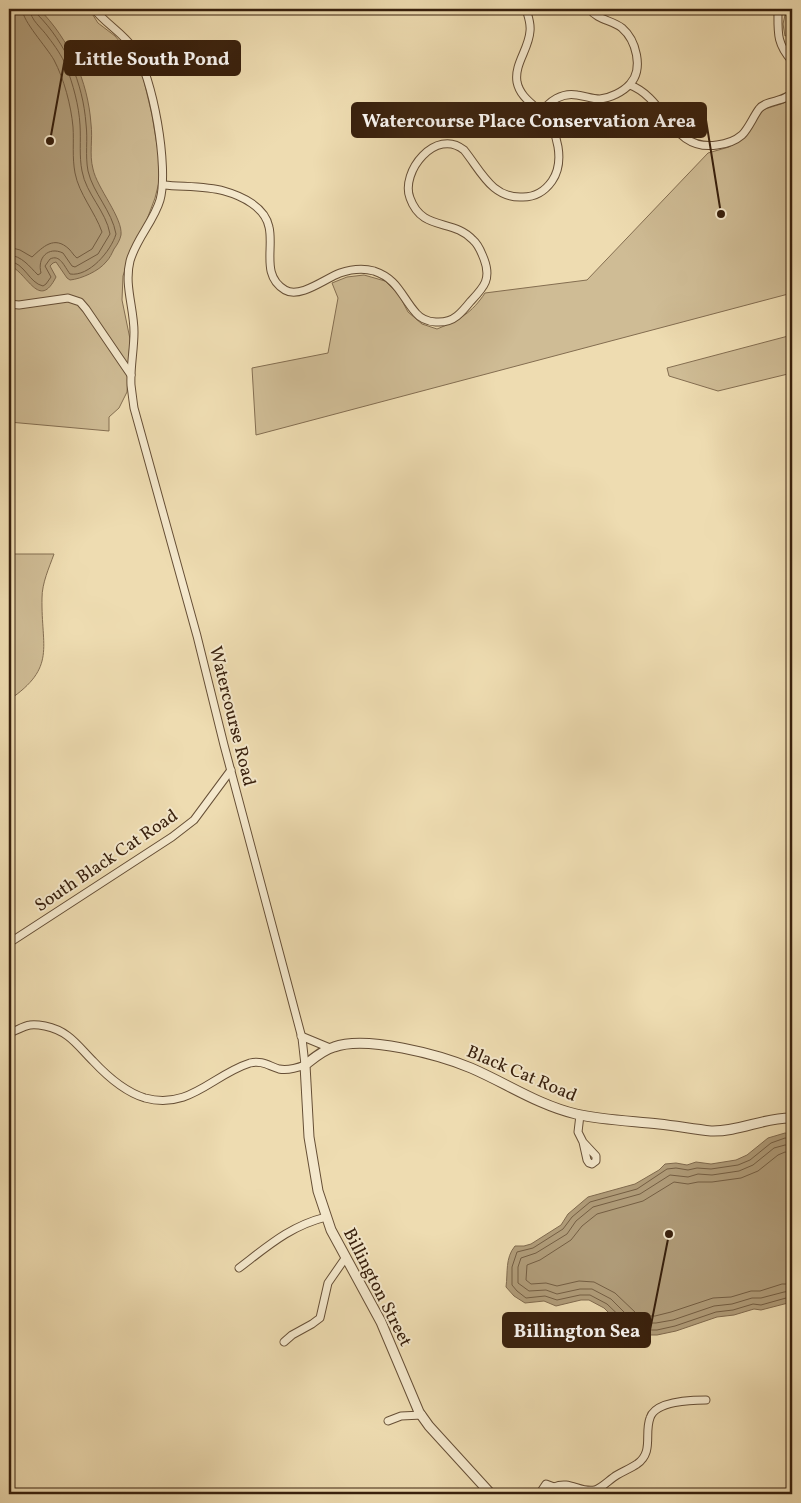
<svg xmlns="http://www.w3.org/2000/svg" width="801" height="1503" font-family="Vollkorn,serif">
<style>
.green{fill:#cfbc95;stroke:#846e51}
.water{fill:#b09c79;stroke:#806a4e}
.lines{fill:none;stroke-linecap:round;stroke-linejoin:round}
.shore{stroke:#745e43;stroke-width:1}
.minor-casing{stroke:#664f36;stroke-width:9}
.tertiary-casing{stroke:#664f36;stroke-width:11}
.minor{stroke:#f4e8cc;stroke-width:7}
.tertiary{stroke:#f4e8cc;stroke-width:9}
.labels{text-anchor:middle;stroke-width:4;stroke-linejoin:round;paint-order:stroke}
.street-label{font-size:18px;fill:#38200d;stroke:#f4e8cc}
.leader{fill:none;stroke:#38200d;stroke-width:2}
.callout-dot{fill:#38200d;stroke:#f4e8cc;stroke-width:2}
.callout{fill:#38200d;stroke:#38200d;stroke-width:2}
.callout-label{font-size:19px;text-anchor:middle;font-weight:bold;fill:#fff}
</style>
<rect width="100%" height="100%" fill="#eedcb1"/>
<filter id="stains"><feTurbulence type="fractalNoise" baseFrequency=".004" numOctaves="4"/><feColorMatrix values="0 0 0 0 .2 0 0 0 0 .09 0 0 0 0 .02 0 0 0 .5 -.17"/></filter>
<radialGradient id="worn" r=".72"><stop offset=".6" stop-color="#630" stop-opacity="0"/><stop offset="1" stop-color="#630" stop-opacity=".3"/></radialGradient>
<g class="green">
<polygon points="9,9 89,9 98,23 115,36 126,49 143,77 152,115 160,163 160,178 155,198 143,230 131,250 123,276 122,300 130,339 127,392 119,408 109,417 109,431 9,422"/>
<polygon points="785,15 792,16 792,33 785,36 783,24"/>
<path d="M792 96V293L256 435 252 368 328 353 338 298 332 283 347 277 364 275 385 281 399 295 408 312 422 324 437 329C459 320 472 313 485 293L587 280 708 153 729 147 743 138 759 114 765 109 784 103Z"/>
<polygon points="792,335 792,373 718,391 669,376 667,368"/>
<path d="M9 554H54C49 568 42 583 42 598 41 648 57 667 9 700Z"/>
</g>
<g class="water">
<path d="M9 9H39C69 39 88 81 91 124 93 139 89 154 93 169 97 188 123 218 121 235 120 240 117 245 114 249 112 253 110 258 106 262 99 271 81 279 70 280L67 278 56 262 53 263 50 266 56 277C39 311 28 273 9 265Z"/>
<path d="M785 1133 792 1134V1302L761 1310 754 1309 734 1315 717 1317 676 1331 657 1335H639L626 1330 604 1308 589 1300H581L556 1306 544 1301 525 1303 514 1296 506 1287C508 1272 505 1258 515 1246H524L531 1244 561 1225 568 1214 588 1197 635 1184 659 1170 665 1164 676 1163 687 1165 696 1162 711 1164 736 1160 747 1155 768 1138Z"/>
</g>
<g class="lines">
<g class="shore">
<path d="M9 247 20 250 32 257C43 247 54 235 69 249 72 252 74 256 77 258L92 249 102 232C95 212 79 194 75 173 72 157 74 142 73 127 71 105 64 79 54 60 46 46 23 22 22 9"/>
<path d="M9 255C22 256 29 266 38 275L41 273C37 258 48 246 63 253L72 266 75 267 98 254 110 234C106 211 86 194 82 171 79 156 81 141 80 125 79 106 73 84 66 66 62 56 55 46 48 37 42 28 30 20 30 9"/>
<path d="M9 261C25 263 29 283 43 286L46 284 51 277 45 266 50 259C60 254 64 266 70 274 89 277 111 251 116 234 112 211 93 193 88 171 85 155 88 140 86 124 83 83 66 43 37 14L36 9"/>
<polyline points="792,1139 785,1138 771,1143 750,1160 738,1165 711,1169 697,1168 688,1170 676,1168 667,1169 637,1189 590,1202 572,1217 563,1229 533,1248 517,1252 512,1267 512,1285 517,1291 526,1298 545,1296 557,1300 580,1295 590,1295 607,1304 629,1325 640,1330 657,1330 675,1326 716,1312 733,1310 753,1304 761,1305 786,1298 792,1298"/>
<polyline points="792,1145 785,1145 774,1148 753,1165 739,1171 712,1175 698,1174 688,1177 670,1175 640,1194 593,1207 576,1221 567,1234 536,1253 521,1258 518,1267 518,1283 529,1291 546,1290 557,1294 580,1289 592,1289 611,1299 632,1320 642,1323 656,1323 673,1320 714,1306 732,1304 752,1298 761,1298 784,1292 792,1291"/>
<polyline points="792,1153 785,1152 778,1155 758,1171 741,1178 712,1182 698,1182 688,1184 674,1182 643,1201 597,1214 582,1226 571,1240 540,1260 527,1265 526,1280 531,1284 546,1283 557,1286 579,1281 594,1282 615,1293 636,1313 643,1316 655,1316 671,1312 713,1298 731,1297 751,1291 760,1291 782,1284 792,1284"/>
</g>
<defs>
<g id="minor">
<path d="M778 9C778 32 776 43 792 61"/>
<path d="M630 85C667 99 671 152 717 145 726 144 735 141 742 135 749 128 753 117 759 109 767 99 785 103 792 92"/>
<path d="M542 113C548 101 563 92 577 95 585 96 592 99 600 99 610 98 623 92 630 84 644 69 636 40 622 28 612 20 597 20 590 9"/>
<path d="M164 185C182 187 206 186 224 191 242 196 265 207 269 227 274 248 261 276 285 290 300 299 326 278 340 273 352 269 363 268 374 271 398 279 401 296 416 313 425 324 446 325 457 316 462 312 466 307 470 302 483 288 492 280 484 259 481 252 479 245 473 240 453 218 422 232 410 198 400 172 436 127 464 150 481 171 492 199 523 197 535 197 545 191 552 181 565 162 558 131 543 114 533 104 520 97 517 82 514 64 529 49 530 31 531 23 528 16 526 9"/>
<polyline points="9,304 19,305 68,298 80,302 86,309 131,375"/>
<polyline points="9,943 172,837 194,820 231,770"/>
<path d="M9 1033C16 1031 23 1026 30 1025 35 1024 40 1025 45 1026 69 1031 77 1045 93 1061 107 1076 125 1092 145 1098 190 1110 212 1075 250 1063 262 1060 269 1066 279 1069 288 1071 297 1068 305 1065L302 1038 289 989 224 745 197 636 134 408C133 401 132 393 131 385 130 368 134 350 134 332 134 308 124 285 130 261 136 239 154 221 160 200 169 168 153 76 134 49 123 33 106 24 94 9"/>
<polyline points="301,1036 330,1048"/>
<polyline points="580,1115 578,1132 583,1142 587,1160 589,1163 592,1164 596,1161 596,1156 583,1142"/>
<path d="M239 1268C268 1246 290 1226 326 1217"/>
<polyline points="284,1342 292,1335 312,1324 320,1318 328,1283 346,1257"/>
<polyline points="388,1421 401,1416 422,1415"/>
<path d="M554 1487C570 1480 579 1493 595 1490 602 1488 610 1479 617 1475 624 1471 631 1468 637 1464 654 1452 644 1434 650 1418 655 1401 692 1400 706 1400"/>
<polyline points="542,1494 542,1490 546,1484 554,1487 558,1492 558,1494"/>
</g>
<path id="tertiary" d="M491 1494 429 1426 419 1412 381 1322 331 1230 318 1191 309 1137 305 1065C314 1058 323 1050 334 1047 366 1035 440 1055 471 1068 506 1083 538 1105 576 1114 602 1120 631 1121 659 1124 676 1126 694 1129 711 1131 739 1132 765 1117 792 1118"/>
</defs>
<use href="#minor" class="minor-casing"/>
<use href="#tertiary" class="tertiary-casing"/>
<use href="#minor" class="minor"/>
<use href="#tertiary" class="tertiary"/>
</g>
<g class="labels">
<g class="street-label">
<text transform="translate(233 716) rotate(76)" y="6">Watercourse Road</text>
<text transform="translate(106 860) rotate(-34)" y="6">South Black Cat Road</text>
<text transform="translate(522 1073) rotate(23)" y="6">Black Cat Road</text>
<text transform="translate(378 1287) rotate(63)" y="6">Billington Street</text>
</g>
</g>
<path class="leader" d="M50 141L65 58M721 214L706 120M669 1234L650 1330"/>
<g class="callout-dot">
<circle cx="50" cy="141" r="5"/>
<circle cx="721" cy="214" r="5"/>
<circle cx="669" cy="1234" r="5"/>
</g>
<g class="callout">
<rect x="65" y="41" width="175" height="34" rx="5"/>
<rect x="352" y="103" width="354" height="34" rx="5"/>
<rect x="503" y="1313" width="147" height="34" rx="5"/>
</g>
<g class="callout-label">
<text x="152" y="65">Little South Pond</text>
<text x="529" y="127">Watercourse Place Conservation Area</text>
<text x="577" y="1337">Billington Sea</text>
</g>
<rect width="801" height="1503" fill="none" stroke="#eedcb1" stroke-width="30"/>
<rect x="10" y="10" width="781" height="1483" fill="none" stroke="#38200d" stroke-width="2.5"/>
<rect x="15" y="15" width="771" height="1473" fill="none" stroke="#38200d"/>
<rect width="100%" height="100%" filter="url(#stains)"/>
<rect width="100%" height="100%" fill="url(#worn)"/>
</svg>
